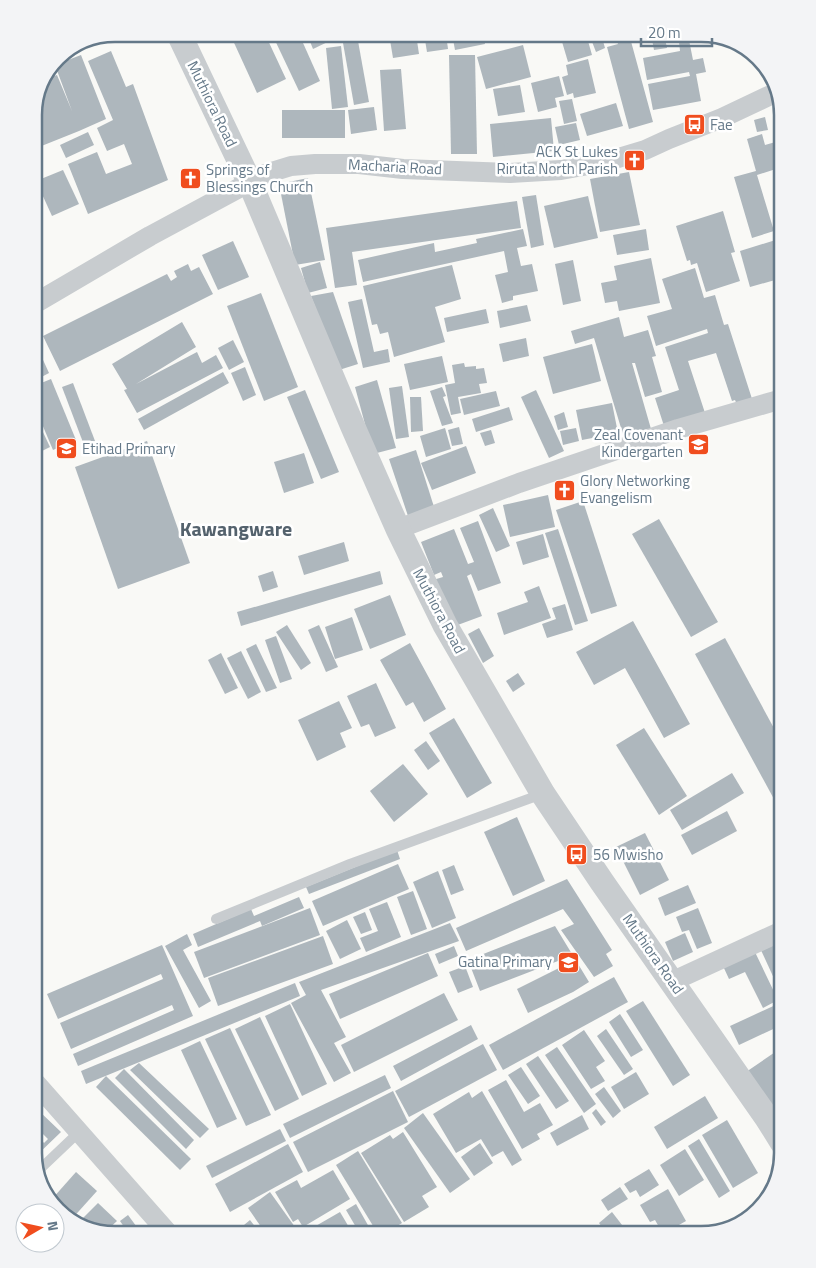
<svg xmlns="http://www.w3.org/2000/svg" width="816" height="1268" font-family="'Titillium Web',sans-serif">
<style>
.building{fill:#aeb7bd}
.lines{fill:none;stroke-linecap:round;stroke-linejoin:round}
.service{stroke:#c8cccf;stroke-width:10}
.minor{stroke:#c8cccf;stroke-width:20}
.tertiary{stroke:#c8cccf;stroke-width:25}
.labels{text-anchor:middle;stroke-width:5;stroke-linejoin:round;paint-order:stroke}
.street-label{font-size:15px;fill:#657989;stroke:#fff}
.poi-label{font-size:15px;fill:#657989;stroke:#fff;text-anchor:start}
.district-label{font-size:20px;font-weight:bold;fill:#54626d;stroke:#fff}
.rim{fill:none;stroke:#657989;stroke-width:2.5}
</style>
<rect width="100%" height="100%" fill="#f9f9f6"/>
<g class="building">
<polygon points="230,34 265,34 286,79 257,93"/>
<polygon points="272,34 299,34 320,81 299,91"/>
<polygon points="307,34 334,34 336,38 313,49"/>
<polygon points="341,34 359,34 344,40"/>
<polygon points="389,34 416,34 419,54 393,58"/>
<polygon points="424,34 446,34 448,49 427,52"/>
<polygon points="452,34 483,34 485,44 455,50"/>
<polygon points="563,34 586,34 592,55 568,62 560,35"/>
<polygon points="589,34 610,34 611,38 603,41 605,48 596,52"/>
<polygon points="623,34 629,34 653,122 629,129 607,47 618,44 615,36"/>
<polygon points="651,34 664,34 667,48 654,50"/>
<polygon points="689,40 693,60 703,58 706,72 696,74 701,101 653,110 648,84 690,76 689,72 647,80 643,58 680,51 679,42"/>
<polygon points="358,41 369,102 354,105 343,43"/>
<polygon points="523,45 531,77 486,89 477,57"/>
<polygon points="341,46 348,107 332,109 326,48"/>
<polygon points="111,51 126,87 133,84 168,180 88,214 68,164 97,152 106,174 132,164 124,144 107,151 97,128 113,120 88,61"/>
<polygon points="81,55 106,119 79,131 34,149 34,111 37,104 42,115 38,102 48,78 57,75 72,111 55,65"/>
<polygon points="449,55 475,55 477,154 451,154"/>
<polygon points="588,59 596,93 574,98 573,93 567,95 562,77 568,75 566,65"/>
<polygon points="401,69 406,129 384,131 380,70"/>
<polygon points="559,76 564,96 555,98 557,107 538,112 531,83"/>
<polygon points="520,85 525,112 498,116 493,89"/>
<polygon points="572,99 577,121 564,124 559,101"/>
<polygon points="616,103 623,126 587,136 580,114"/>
<polygon points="374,107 377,130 351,134 348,110"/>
<rect x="282" y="110" width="63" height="28"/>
<polygon points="765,117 768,130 757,132 754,120"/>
<polygon points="551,118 554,151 493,157 490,124"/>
<polygon points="576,123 580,140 559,145 555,127"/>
<polygon points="88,132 94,145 66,158 60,145"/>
<polygon points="762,134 765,145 779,141 782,152 782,167 757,175 774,231 752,238 734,177 756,171 747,139"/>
<polygon points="63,170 79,204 52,216 36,181"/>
<polygon points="629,172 640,225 600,232 590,179"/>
<polygon points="782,177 782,195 776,179"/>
<polygon points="308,178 325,260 295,265 279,184"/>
<polygon points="536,195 544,245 531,248 522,197"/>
<polygon points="588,196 598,238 554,248 544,206"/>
<polygon points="517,201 521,228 352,252 357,285 335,288 326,228"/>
<polygon points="723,211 735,252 731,253 740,281 706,292 697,263 691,265 690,260 687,261 676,226"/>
<polygon points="523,229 527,246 517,248 521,266 532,264 538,291 513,296 513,300 502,303 495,275 508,272 504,251 363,282 358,260 434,243 435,252 477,243 476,239"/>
<polygon points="646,229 649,250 617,255 613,235"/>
<polygon points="782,238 782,278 750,287 740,251"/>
<polygon points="233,241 249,277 218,290 202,255"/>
<polygon points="651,258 660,303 619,311 617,301 605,303 601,283 617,280 614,266"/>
<polygon points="573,260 581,301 563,305 555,264"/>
<polygon points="320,262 327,288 308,293 301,268"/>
<polygon points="188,264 191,271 199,267 213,294 60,371 43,336 167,274 171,281 177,277 174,271"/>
<polygon points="452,265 461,299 435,307 445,342 394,357 388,332 380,334 377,324 372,325 363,286"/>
<polygon points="695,268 704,298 715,295 724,325 728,324 753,402 738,407 735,400 732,401 716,353 688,361 705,413 664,426 655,398 679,390 665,347 708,333 707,329 656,346 647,316 672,309 662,279"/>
<polygon points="333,292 358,364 339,370 311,296"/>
<polygon points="261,293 298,387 264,401 227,306"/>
<polygon points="362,299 374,352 388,349 390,362 363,368 348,302"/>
<polygon points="527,305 531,321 500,328 497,311"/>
<polygon points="486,309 489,323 447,332 444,318"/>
<polygon points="619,317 624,337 648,330 656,356 652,357 662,392 645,397 635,363 632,363 651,429 624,438 594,338 575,344 571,331"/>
<polygon points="182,322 196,347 136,384 197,352 202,363 216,355 223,368 137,413 124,390 127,389 112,364"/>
<polygon points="526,338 529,356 503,362 499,344"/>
<polygon points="34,340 49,373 34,381"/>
<polygon points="233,340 244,362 229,370 218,348"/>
<polygon points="592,344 601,381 553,394 543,357"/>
<polygon points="442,356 448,382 410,390 404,364"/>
<polygon points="464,363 465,367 476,366 476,369 484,368 487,383 479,384 481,393 458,397 461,413 451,415 445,385 455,383 452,365"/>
<polygon points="245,367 256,395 243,401 231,373"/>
<polygon points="223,372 229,383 144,430 138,419"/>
<polygon points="51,379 76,440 53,450 34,405 34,386"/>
<polygon points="377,380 396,448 373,454 355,387"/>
<polygon points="73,383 95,441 84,445 62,387"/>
<polygon points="402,386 409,437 396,439 389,388"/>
<polygon points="442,387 446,396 443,397 453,423 442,426 430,391"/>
<polygon points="305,390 339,472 321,479 287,397"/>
<polygon points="536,390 564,451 549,458 521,397"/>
<polygon points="496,391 500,406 464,415 460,399"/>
<polygon points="410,397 421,397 423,431 411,432"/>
<polygon points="612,403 618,433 582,440 576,410"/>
<polygon points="509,407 513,420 476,432 472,419"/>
<polygon points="564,412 568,427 558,430 554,416"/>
<polygon points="34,413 50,447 34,455"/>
<polygon points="459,427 463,444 452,446 448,430"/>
<polygon points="445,428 451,449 426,457 420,436"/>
<polygon points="576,428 579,441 563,445 560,431"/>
<polygon points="491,430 495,443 485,446 480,433"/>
<polygon points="147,441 190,563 118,589 75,467"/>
<polygon points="466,446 476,473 432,490 421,463"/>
<polygon points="416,450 435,510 409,519 389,459"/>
<polygon points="304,453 314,483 284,493 274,462"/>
<polygon points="548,495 555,527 510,537 503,505"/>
<polygon points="583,501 617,606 591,614 556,510"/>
<polygon points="493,508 510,546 496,552 479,515"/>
<polygon points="659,519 718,622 691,637 632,534"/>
<polygon points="478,521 501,583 478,591 471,574 467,576 482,616 455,626 433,580 443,577 441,572 434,575 421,542 454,529 468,564 474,562 460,528"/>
<polygon points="558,529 588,621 575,625 545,533"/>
<polygon points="543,534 549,557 523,565 516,542"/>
<polygon points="344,542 349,561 304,575 298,556"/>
<polygon points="273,571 278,587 263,592 258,576"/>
<polygon points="380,571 383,584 241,626 237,612"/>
<polygon points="539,586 551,618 504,635 497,613 528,602 524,592"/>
<polygon points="390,595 406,635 370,649 354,609"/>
<polygon points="565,604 573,630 547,638 542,624 556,619 552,608"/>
<polygon points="352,617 363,650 335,659 325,627"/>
<polygon points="633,621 690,724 664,738 625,668 594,685 576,652"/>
<polygon points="287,625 311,663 301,670 276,632"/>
<polygon points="319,625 338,667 326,672 308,630"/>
<polygon points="479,628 494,656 483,663 468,634"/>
<polygon points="276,636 292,679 280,683 265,640"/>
<polygon points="725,638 782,743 782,797 775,801 695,654"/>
<polygon points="410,643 446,709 424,722 413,702 406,706 380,660"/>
<polygon points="256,644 277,688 266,692 246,649"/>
<polygon points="241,651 261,692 248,699 227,658"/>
<polygon points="221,653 238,688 225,694 208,660"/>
<polygon points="518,673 525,684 513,692 506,681"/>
<polygon points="376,683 396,728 375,737 369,724 361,727 347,696"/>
<polygon points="339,701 352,728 340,733 346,747 317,761 298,720"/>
<polygon points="454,718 492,783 467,798 429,733"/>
<polygon points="644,728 687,796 659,815 616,745"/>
<polygon points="426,741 440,761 428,770 414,750"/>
<polygon points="403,764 428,794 394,822 370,791"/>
<polygon points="732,773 744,793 682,830 670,810"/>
<polygon points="727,811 737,831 692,855 681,835"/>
<polygon points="517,817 545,881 513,896 484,832"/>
<polygon points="645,833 669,880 640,895 616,847"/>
<polygon points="397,850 400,859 309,894 306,887"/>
<polygon points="398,864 409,889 323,926 312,901"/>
<polygon points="454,865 464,890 451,895 442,870"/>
<polygon points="438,871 456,918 432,928 413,882"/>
<polygon points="567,879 612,950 606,954 613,966 594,977 561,930 574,924 563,909 466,951 456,928"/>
<polygon points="688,885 696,903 665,916 658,898"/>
<polygon points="413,891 427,929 411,935 397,897"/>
<polygon points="299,897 304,908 262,926 260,921 198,947 193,934 251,909 254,916"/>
<polygon points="387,902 401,937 366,952 360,938 378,931 369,909"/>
<polygon points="310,908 320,935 204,978 194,952"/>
<polygon points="698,908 712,943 697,949 689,930 682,932 676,917"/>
<polygon points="365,912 372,930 361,934 353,917"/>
<polygon points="347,920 361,949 340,959 326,931"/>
<polygon points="450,923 459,941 321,990 346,1037 334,1043 351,1073 334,1082 291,1003 306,995 299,982"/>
<polygon points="555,926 589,982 573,992 528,1013 517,989 561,967 558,961 480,991 468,960"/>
<polygon points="685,933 693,952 673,961 665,942"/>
<polygon points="187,934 192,945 183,950 211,1001 199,1008 165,946"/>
<polygon points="323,936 333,964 218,1006 208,978"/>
<polygon points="773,942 782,962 782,996 760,948"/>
<polygon points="162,945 193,1016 78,1066 73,1054 174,1010 172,1005 71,1049 60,1023 163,979 161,974 58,1019 47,994"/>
<polygon points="454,946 458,956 439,964 435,954"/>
<polygon points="754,950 778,1000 763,1008 745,972 729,979 723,966"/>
<polygon points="428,953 438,976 340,1019 329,994"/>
<polygon points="465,966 473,987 458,993 449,972"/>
<polygon points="614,977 628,1002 503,1070 489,1045"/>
<polygon points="295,983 300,996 86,1084 81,1071"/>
<polygon points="444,993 458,1020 354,1072 341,1045"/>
<polygon points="643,1001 690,1075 673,1086 626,1011"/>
<polygon points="782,1002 782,1025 739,1045 730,1026"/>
<polygon points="290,1004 327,1084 302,1096 265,1016"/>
<polygon points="620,1014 643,1050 631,1057 609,1022"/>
<polygon points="260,1017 299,1099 275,1111 235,1029"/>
<polygon points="471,1025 478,1039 401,1081 393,1066"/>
<polygon points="230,1028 271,1115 246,1126 205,1039"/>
<polygon points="606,1029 633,1069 624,1075 597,1036"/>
<polygon points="584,1030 605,1061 596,1067 605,1081 591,1089 562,1045"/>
<polygon points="200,1041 237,1119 217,1128 181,1050"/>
<polygon points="483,1044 497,1070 409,1117 395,1091"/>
<polygon points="557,1047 596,1104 584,1113 545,1055"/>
<polygon points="781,1048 782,1050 782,1123 746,1072"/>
<polygon points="538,1056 569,1101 556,1109 526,1064"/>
<polygon points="139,1063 209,1129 200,1138 130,1070"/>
<polygon points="521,1067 540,1096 528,1104 508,1075"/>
<polygon points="124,1069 194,1140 186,1149 115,1078"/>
<polygon points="636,1072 649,1094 624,1109 611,1087"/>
<polygon points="385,1075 391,1088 290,1138 283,1124"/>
<polygon points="106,1076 191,1159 180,1170 96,1087"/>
<polygon points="506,1080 524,1112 540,1103 553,1125 537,1134 540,1139 522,1149 488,1090"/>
<polygon points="604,1087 621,1111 613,1118 595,1094"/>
<polygon points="393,1091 408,1122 308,1172 293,1142"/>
<polygon points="482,1091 522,1160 512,1166 503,1151 492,1157 481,1139 456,1153 433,1114 469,1092 472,1098"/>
<polygon points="705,1096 718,1118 667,1149 654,1127"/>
<polygon points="596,1109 606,1122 601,1126 592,1113"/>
<polygon points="39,1111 61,1132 35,1157 34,1131 44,1143 48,1139 34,1125 34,1116"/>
<polygon points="423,1113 470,1179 450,1193 404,1128"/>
<polygon points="582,1115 589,1129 557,1146 550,1133"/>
<polygon points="727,1120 758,1173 733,1188 702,1135"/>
<polygon points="280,1129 286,1141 212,1178 206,1166"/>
<polygon points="403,1132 437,1187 422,1196 429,1207 404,1222 361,1153 390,1135 393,1139"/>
<polygon points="699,1139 730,1191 719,1198 688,1146"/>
<polygon points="480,1143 493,1163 474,1176 461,1157"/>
<polygon points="288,1144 303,1172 230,1212 215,1184"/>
<polygon points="685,1149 704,1180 679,1196 660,1165"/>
<polygon points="358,1151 402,1223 384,1234 378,1234 336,1165"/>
<polygon points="649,1169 659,1185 640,1197 636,1190 630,1193 624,1184"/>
<polygon points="333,1170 350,1199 303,1227 298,1219 293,1222 275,1192 297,1180 301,1188"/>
<polygon points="76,1172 97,1191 70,1221 52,1199"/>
<polygon points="620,1187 628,1199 608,1211 601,1200"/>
<polygon points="668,1189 686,1221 663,1234 655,1220 650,1222 640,1205"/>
<polygon points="270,1192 300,1234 266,1234 248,1208"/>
<polygon points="771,1192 771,1194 757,1206 755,1202"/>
<polygon points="98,1203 117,1221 105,1232 78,1223"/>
<polygon points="356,1204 373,1234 360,1234 346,1210"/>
<polygon points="340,1212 353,1234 309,1234 307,1231"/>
<polygon points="612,1212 629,1234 607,1234 599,1223"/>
<polygon points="128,1215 142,1234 129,1234 120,1221"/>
<polygon points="250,1220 261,1234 241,1234 238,1230"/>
</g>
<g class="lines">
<g class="service">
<polyline points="216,919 350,864 542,794"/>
<polyline points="38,1171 79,1132"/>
</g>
<g class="minor">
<polyline points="34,304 150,236 265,174 291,166 315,164 359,164 403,169 510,173 561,170 605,162 645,150 669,139 722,118 777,92"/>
<polyline points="398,529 519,483 678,429 782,399"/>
<polyline points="671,982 782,931"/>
<polyline points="34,1081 169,1234"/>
</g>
<polyline class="tertiary" points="179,34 250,183 353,427 398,529 445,625 543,794 602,882 767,1118 782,1142"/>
</g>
<defs>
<symbol id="bus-square" viewBox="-11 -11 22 22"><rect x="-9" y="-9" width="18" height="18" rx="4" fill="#f04d1e" stroke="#fff"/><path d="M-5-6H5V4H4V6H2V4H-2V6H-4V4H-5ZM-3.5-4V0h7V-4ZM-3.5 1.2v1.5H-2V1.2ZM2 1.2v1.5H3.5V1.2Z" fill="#fff"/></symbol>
<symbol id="church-square" viewBox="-11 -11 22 22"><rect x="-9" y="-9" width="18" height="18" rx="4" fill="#f04d1e" stroke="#fff"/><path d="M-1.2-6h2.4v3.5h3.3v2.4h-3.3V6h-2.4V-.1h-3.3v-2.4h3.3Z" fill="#fff"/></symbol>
<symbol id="school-square" viewBox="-11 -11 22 22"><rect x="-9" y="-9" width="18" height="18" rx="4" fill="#f04d1e" stroke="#fff"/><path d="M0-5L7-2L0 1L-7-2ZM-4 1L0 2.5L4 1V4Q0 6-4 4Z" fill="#fff"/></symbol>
</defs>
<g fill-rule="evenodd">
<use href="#bus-square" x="682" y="112" width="25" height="25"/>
<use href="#church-square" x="622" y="148" width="25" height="25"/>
<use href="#church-square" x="178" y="166" width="25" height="25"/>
<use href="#school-square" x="686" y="432" width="25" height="25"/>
<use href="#school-square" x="54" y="436" width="25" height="25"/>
<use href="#church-square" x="552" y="478" width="25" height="25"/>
<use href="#bus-square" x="564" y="842" width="25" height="25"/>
<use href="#school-square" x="556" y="950" width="25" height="25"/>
</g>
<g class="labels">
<g class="street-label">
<text transform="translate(212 104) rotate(64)" y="5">Muthiora Road</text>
<text transform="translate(395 167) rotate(3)" y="5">Macharia Road</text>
<text transform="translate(439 611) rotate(62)" y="5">Muthiora Road</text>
<text transform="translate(653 954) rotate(55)" y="5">Muthiora Road</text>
</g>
<g class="poi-label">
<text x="710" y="130">Fae</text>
<text x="618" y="157" text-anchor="end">ACK St Lukes<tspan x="618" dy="17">Riruta North Parish</tspan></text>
<text x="206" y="175">Springs of<tspan x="206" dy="17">Blessings Church</tspan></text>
<text x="683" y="440" text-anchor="end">Zeal Covenant<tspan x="683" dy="17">Kindergarten</tspan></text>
<text x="82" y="454">Etihad Primary</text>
<text x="580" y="486">Glory Networking<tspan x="580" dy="17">Evangelism</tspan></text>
<text x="593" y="860">56 Mwisho</text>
<text x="552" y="967" text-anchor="end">Gatina Primary</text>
</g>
<g class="district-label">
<text x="236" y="536">Kawangware</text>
</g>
</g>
<path d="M0 0H816V1268H0ZM115 42H701A73 73 0 0 1 774 115V1153A73 73 0 0 1 701 1226H115A73 73 0 0 1 42 1153V115A73 73 0 0 1 115 42Z" fill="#f3f4f6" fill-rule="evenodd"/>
<path class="rim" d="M115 42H701A73 73 0 0 1 774 115V1153A73 73 0 0 1 701 1226H115A73 73 0 0 1 42 1153V115A73 73 0 0 1 115 42Z"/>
<g transform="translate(40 1228) rotate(81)"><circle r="24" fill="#ffffff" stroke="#c1c9d0"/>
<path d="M0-4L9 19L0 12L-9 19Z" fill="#f04d1e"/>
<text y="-8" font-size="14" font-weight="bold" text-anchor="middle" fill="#657989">N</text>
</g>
<path d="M641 38v8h71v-8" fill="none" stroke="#657989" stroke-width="2.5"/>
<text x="648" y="38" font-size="15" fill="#657989" stroke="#ffffff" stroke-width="4" paint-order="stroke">20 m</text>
</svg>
